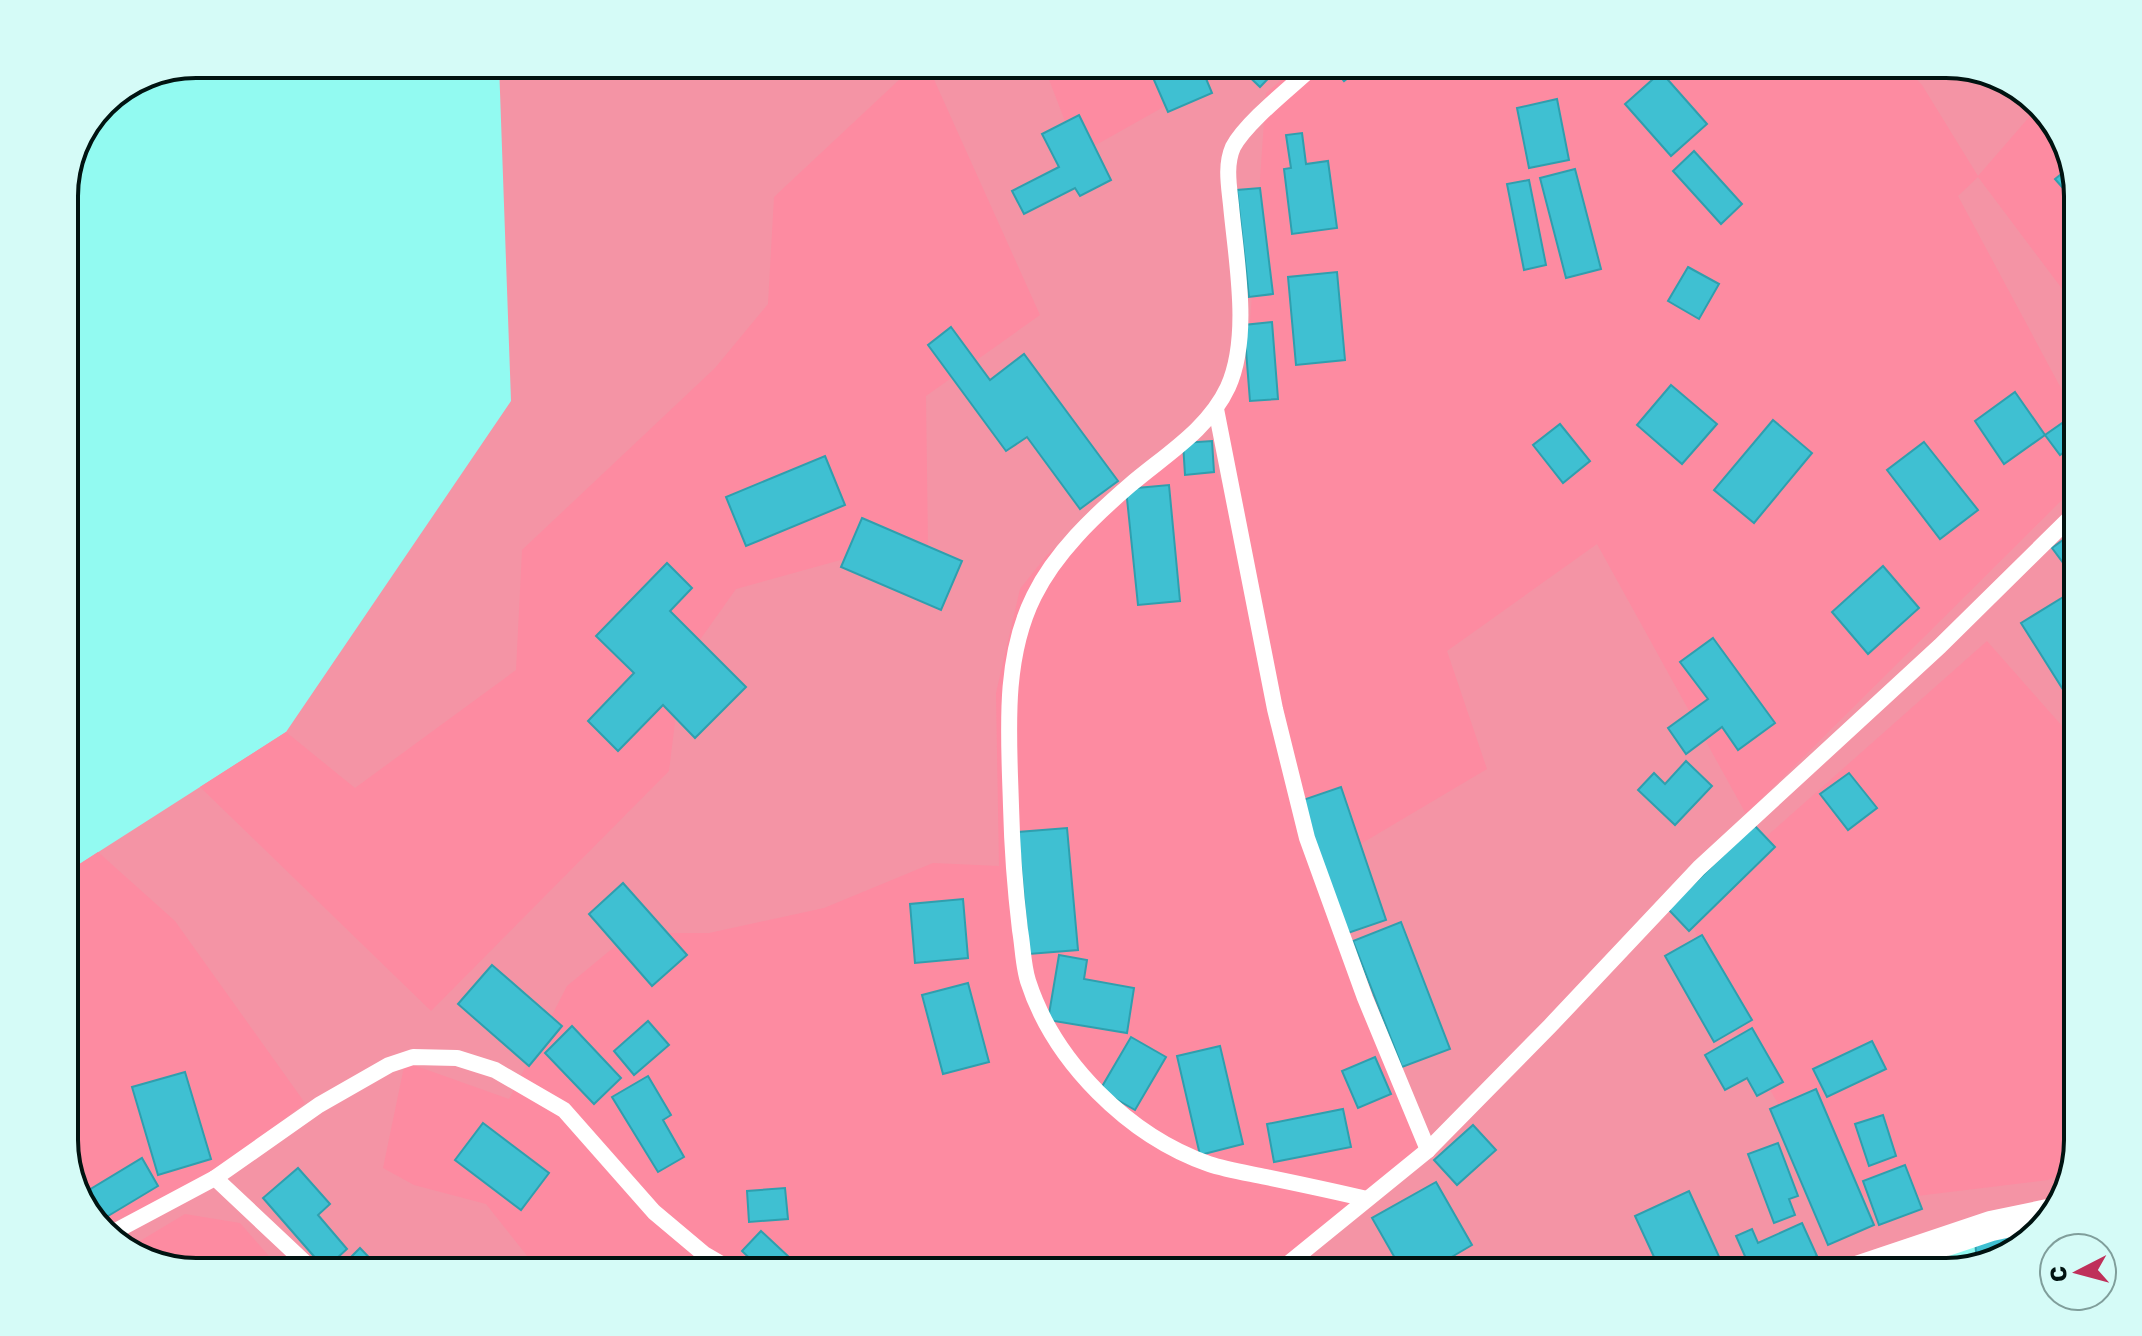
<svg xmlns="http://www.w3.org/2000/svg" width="2142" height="1336" font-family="'Golos Text',sans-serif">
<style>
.green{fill:#f494a5}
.forest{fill:#fd8ba1}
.building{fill:#3fc0d2;stroke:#2f9fae;stroke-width:2}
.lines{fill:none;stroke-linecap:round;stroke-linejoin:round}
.service{stroke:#fff;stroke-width:16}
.minor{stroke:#fff;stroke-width:30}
.rim{fill:none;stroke:#001311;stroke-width:4}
</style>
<rect width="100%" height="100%" fill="#92faf1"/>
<polygon class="green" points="499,64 1946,64 2012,82 2060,130 2078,188 2078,1140 2061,1203 1903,1246 1837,1272 196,1272 130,1254 82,1206 64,1148 64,874 286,732 511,401"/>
<g class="forest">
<polygon points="916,64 927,64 1040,315 926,396 928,547 884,548 736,589 682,665 669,771 431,1011 200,787 286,732 355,788 516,670 522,550 715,368 768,304 774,197"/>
<polygon points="1043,64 1240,64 1078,155"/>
<polygon points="1300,64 1902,64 1922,85 1978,176 2038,107 2060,130 2078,188 2078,310 1978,177 1958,196 2078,420 2078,484 1746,814 1597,544 1447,651 1487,769 1337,858 1303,841 1423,1143 1278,1272 540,1272 486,1204 414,1185 383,1168 405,1062 509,1099 567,986 631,933 709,933 824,908 933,863 999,866 996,693 1020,589 1047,555 1192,430 1225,487 1222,386 1247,366 1266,93"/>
<polygon points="1987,641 2078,744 2078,1140 2070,1170 2048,1180 1884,1200 1828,1190 1717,998 1687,907"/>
<polygon points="98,852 175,921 305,1103 203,1181 114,1221 104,1229 82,1206 64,1148 64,874"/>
<polygon points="185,1214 240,1223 283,1272 196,1272 130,1254 125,1250"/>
</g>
<g class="building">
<polygon points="1147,64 1200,64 1212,93 1168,112"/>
<polygon points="1236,64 1282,64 1260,87"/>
<polygon points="1330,64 1366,64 1344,81"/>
<polygon points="1661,72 1707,124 1671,156 1625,104"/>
<polygon points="1557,99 1569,160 1529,168 1517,108"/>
<polygon points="1079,115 1111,180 1080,196 1075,188 1024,214 1012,191 1059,167 1042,134"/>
<polygon points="1302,133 1306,164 1328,161 1337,228 1292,234 1284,169 1291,168 1286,135"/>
<polygon points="1694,151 1742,204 1721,224 1673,171"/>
<polygon points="2071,166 2078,188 2078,205 2055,179"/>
<polygon points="1575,169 1601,269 1566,278 1540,178"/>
<polygon points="1529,180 1546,265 1524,270 1507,184"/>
<polygon points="1260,188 1273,294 1249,297 1237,190"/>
<polygon points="1688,267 1719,284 1699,319 1668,301"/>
<polygon points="1337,272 1345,360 1296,365 1288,277"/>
<polygon points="1272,322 1278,399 1250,401 1244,325"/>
<polygon points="951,327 990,380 1024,354 1118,481 1080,509 1027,437 1006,451 928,345"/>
<polygon points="2078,382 2078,405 2067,390"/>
<polygon points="1671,385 1717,424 1682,464 1637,425"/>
<polygon points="2015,392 2045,435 2004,464 1975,421"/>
<polygon points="2078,412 2078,442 2060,455 2045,435"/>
<polygon points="1773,420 1812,453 1754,523 1714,490"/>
<polygon points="1560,424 1590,461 1563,483 1533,445"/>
<polygon points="1212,441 1214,472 1185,475 1183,443"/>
<polygon points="1924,442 1978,510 1940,539 1887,470"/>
<polygon points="825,456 845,505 746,546 726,497"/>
<polygon points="1169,485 1180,601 1138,605 1126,489"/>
<polygon points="862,518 962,561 941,610 841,567"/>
<polygon points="2078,529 2078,566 2070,572 2052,548"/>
<polygon points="667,563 692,588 670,611 746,687 695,738 663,705 618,751 588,721 634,673 596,636"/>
<polygon points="1883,566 1919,608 1868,654 1832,612"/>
<polygon points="2073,591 2078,598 2078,704 2074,707 2021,623"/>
<polygon points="1713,638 1775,723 1738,750 1722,727 1686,754 1668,728 1708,699 1680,662"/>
<polygon points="1686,761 1712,786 1675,825 1638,790 1654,773 1665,784"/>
<polygon points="1849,773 1877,808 1848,830 1820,794"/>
<polygon points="1341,787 1386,920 1345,934 1300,801"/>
<polygon points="1754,825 1775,847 1689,931 1668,909"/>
<polygon points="1067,828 1078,950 1029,954 1018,832"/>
<polygon points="623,883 687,955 652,986 589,914"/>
<polygon points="963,899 968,958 915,963 910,904"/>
<polygon points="1401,922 1450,1049 1402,1067 1353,941"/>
<polygon points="1702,935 1752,1020 1714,1042 1665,956"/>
<polygon points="1059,955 1087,960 1084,979 1134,988 1127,1033 1048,1020"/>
<polygon points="492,965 562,1026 529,1066 458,1004"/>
<polygon points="968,983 989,1062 943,1074 922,995"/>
<polygon points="648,1021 669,1045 634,1075 614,1051"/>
<polygon points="572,1026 621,1078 594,1104 545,1053"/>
<polygon points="1752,1028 1783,1082 1757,1096 1747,1078 1725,1090 1705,1055"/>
<polygon points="1131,1037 1166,1057 1135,1110 1100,1090"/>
<polygon points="1872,1041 1886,1069 1827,1097 1813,1069"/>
<polygon points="1220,1046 1243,1144 1200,1155 1177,1056"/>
<polygon points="1375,1057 1391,1094 1358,1108 1342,1071"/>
<polygon points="185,1072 211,1159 158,1175 132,1087"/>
<polygon points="648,1076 671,1115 663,1120 684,1157 658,1172 612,1097"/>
<polygon points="1816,1089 1874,1225 1828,1245 1770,1109"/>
<polygon points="1343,1109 1351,1147 1274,1162 1267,1124"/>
<polygon points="1883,1115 1896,1156 1869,1166 1855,1124"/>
<polygon points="483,1123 549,1173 521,1210 455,1160"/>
<polygon points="1473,1125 1496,1150 1457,1185 1434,1160"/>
<polygon points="1778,1143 1798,1196 1789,1199 1795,1215 1774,1223 1748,1154"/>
<polygon points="142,1158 158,1186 98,1222 79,1196"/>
<polygon points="1905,1165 1922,1209 1879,1225 1863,1181"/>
<polygon points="298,1168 330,1204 318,1215 347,1249 325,1269 263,1198"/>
<polygon points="1436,1182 1472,1245 1426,1272 1403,1272 1372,1218"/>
<polygon points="785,1188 788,1219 749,1222 747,1191"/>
<polygon points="1689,1191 1726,1272 1661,1272 1635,1216"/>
<polygon points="1802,1223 1817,1256 1781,1272 1752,1272 1736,1236 1752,1229 1758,1243"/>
<polygon points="761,1231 805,1272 764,1272 742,1251"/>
<polygon points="2018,1236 2019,1248 2012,1254 1977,1264 1975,1240"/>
<polygon points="360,1248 383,1272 336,1272"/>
<polygon points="1483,1259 1488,1272 1451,1272"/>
</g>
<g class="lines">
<g class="service">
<path d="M1316 64C1294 85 1247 121 1233 147 1225 165 1229 186 1231 205 1236 260 1251 336 1228 387 1208 430 1165 455 1130 485 1094 516 1055 553 1034 596 1002 660 1009 736 1011 806 1012 848 1015 888 1020 930 1023 947 1023 965 1028 981 1054 1062 1129 1136 1209 1164 1227 1170 1247 1173 1266 1177 1300 1184 1333 1191 1367 1199"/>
<polyline points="1216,409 1275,709 1307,838 1365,998 1428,1150"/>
<polyline points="215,1178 319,1105 389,1065 413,1057 457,1058 495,1070 564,1110 654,1212 704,1254 735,1272"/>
<polyline points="110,1234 215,1178 315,1272"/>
<polyline points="1278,1272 1428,1150 1550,1026 1699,868 1940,646 2078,510"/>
</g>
<polyline class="minor" points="1854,1272 1991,1226 2053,1213"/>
</g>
<path d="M0 0H2142V1336H0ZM196 78H1946A118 118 0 0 1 2064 196V1140A118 118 0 0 1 1946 1258H196A118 118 0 0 1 78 1140V196A118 118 0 0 1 196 78Z" fill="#d5fbf7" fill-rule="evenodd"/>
<path class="rim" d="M196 78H1946A118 118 0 0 1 2064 196V1140A118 118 0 0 1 1946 1258H196A118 118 0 0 1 78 1140V196A118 118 0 0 1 196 78Z"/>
<g transform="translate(2078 1272) rotate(264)"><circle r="38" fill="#d5fbf7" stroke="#809e9b" stroke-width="2"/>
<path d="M0-6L14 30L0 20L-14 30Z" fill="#bf305a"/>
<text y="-12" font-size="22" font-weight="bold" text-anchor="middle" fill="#001311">С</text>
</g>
</svg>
